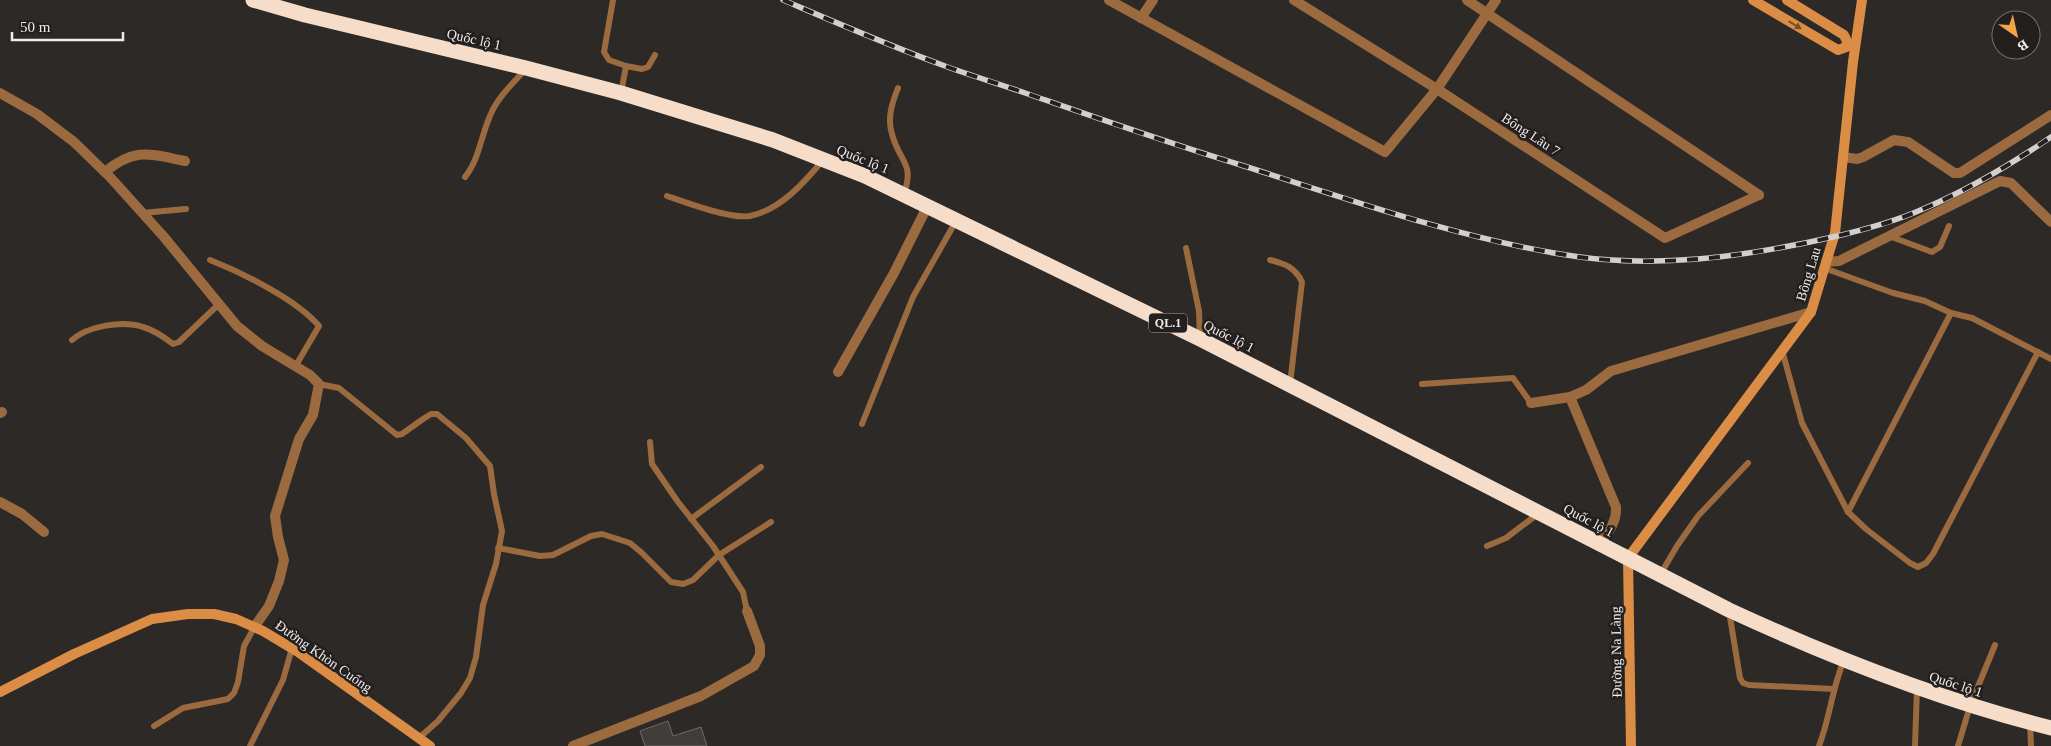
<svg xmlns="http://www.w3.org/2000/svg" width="2051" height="746" font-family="Georgia,serif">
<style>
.building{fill:#413d3b;stroke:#6e6967}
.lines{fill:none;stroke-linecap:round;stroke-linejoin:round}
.lane{stroke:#9b6a3f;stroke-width:6}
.street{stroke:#9b6a3f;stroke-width:10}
.secondary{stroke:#db8d45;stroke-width:10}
.highway{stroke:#f5ddc9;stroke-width:15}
.rail-casing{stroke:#d2cfce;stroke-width:5.5}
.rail{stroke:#231f1e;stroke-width:4;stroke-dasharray:11;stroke-linecap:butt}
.oneway{fill:#765030}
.labels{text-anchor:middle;stroke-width:5;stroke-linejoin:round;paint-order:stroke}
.shield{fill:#231f1e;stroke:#b2aeae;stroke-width:1}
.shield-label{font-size:12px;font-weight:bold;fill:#efeceb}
.street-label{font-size:14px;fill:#efeceb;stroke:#231f1e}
</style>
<rect width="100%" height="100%" fill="#2d2927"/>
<polygon class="building" points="668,721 673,736 701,727 707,746 645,746 640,731"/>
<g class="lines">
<g class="lane">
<polyline points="613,0 604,52 609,60 626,66 621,93"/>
<polyline points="626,66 642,69 648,67 655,55"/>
<path d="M898 88C892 103 887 118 892 134 899 162 915 162 904 194"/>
<path d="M465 177C479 160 481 136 490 116 497 98 513 83 526 69"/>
<path d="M667 196C687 203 730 219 750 216 780 210 804 183 823 160"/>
<polyline points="142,213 186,209"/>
<polyline points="1889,236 1932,252 1940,247 1949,226"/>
<polyline points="1186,248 1199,311 1200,338"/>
<path d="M210 260C243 273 297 300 319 326L295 367"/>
<path d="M1270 260C1285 264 1295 267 1302 282L1290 384"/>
<polyline points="1824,268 1893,293 1925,301 1951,313 1972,318 2051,359"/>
<path d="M72 340C88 326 122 320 143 327 154 330 164 337 173 344L179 342 219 304"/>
<polyline points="1782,350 1802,423 1848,512 1866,529 1910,563 1918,567 1926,563 1933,554 2038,352"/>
<polyline points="319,384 339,388 397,435 402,434 423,419 431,414 437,414 466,438 490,466 494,494 502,531 496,564 483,605 476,657 470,678 461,693 438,721 419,738"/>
<polyline points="1422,384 1513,378 1531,403"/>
<polyline points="862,424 913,297 956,221"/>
<polyline points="650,442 652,464 678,502 713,546 743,592 747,611"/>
<polyline points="1848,512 1951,313"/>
<polyline points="691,519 761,467"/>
<polyline points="1487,546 1506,538 1539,513"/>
<polyline points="498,548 540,556 553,555 591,536 602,534 630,543 642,553 671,582 683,584 693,580 719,555 771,522"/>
<polyline points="1660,575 1677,546 1698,516 1748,463"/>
<polyline points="1729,611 1740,678 1743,683 1749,685 1834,689"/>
<polyline points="2030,723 2031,746"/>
<polyline points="154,726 183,708 228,699 234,693 238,682 244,646 255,626"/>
<polyline points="250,746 283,680 292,648"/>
<path d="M1819 746C1830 718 1832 688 1844 660"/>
<polyline points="1915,746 1917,688"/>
<polyline points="1958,746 1970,706 1995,645"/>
</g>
<g class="street">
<polyline points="1109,0 1385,152 1437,89 1496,0"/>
<polyline points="1294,0 1437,89 1665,238 1759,195"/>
<polyline points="1467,0 1759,195"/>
<polyline points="1141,18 1153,0"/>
<polyline points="0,93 37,114 74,142 110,177 164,237 237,326 262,346 310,375 319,384 313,415 299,439 275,516 278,537 284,560 279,581 269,606 255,626"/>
<polyline points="1843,157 1857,159 1863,157 1894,140 1908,142 1954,173 1960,173 2051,115"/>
<path d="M105 172C135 147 150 154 185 161"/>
<polyline points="1826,262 1839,261 2000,181 2011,183 2051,222"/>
<polyline points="838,372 894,273 928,205"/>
<path d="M1570 397 1616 507C1617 523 1608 532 1599 544"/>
<polyline points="1531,403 1570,397 1586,390 1611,371 1811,312"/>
<polyline points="0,413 2,412"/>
<polyline points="0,502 22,514 44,532"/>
<polyline points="573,746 701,696 754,666 760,655 760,646 747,611"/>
</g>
<g class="secondary">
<polyline points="1753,0 1838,50 1849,46 1855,47"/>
<polyline points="1787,0 1844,35 1849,46"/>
<polyline points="0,692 74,654 152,619 188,614 214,614 236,619 263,631 298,652 430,746"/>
<polyline points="1631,746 1628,558 1811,312 1835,233 1853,62 1862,0"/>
</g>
<path class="highway" d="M253 0 305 15 526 68 621 93 773 140 865 176 1200 339 1729 610C1833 658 1940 700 2051 728"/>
<defs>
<path id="rail" d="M783 0C837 23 890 46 945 66 972 76 1000 84 1028 94 1100 119 1171 144 1244 166 1348 199 1452 236 1560 254 1652 270 1744 257 1833 237 1863 230 1894 222 1923 209 1968 190 2010 165 2051 137"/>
</defs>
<use href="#rail" class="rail-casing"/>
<use href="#rail" class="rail"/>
</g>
<defs><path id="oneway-solid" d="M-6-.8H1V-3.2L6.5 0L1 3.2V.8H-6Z" transform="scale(1.25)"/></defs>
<use class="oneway" href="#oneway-solid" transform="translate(1795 25) rotate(31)"/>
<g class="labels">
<rect class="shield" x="1149" y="313.5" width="38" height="19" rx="4"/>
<g class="shield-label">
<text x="1168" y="327">QL.1</text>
</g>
<g class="street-label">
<text transform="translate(474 39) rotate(13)" y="5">Quốc lộ 1</text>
<text transform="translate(1531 134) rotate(33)" y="5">Bông Lâu 7</text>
<text transform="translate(863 159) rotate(22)" y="5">Quốc lộ 1</text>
<text transform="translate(1808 274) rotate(-73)" y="5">Bông Lau</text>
<text transform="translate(1229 336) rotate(27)" y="5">Quốc lộ 1</text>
<text transform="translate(1589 520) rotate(28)" y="5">Quốc lộ 1</text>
<text transform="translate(1616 652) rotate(-91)" y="5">Đường Na Làng</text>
<text transform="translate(324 656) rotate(35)" y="5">Đường Khòn Cuổng</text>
<text transform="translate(1956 684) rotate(18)" y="5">Quốc lộ 1</text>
</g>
</g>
<g transform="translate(2016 35) rotate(146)"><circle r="24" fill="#231f1e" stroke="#757170"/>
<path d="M0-4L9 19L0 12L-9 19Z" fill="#f5a346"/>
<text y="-8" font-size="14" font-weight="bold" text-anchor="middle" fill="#efeceb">B</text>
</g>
<path d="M12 32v8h111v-8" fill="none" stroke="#efeceb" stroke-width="2.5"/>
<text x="20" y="32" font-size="15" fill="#efeceb" stroke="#231f1e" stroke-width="4" paint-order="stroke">50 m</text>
</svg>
